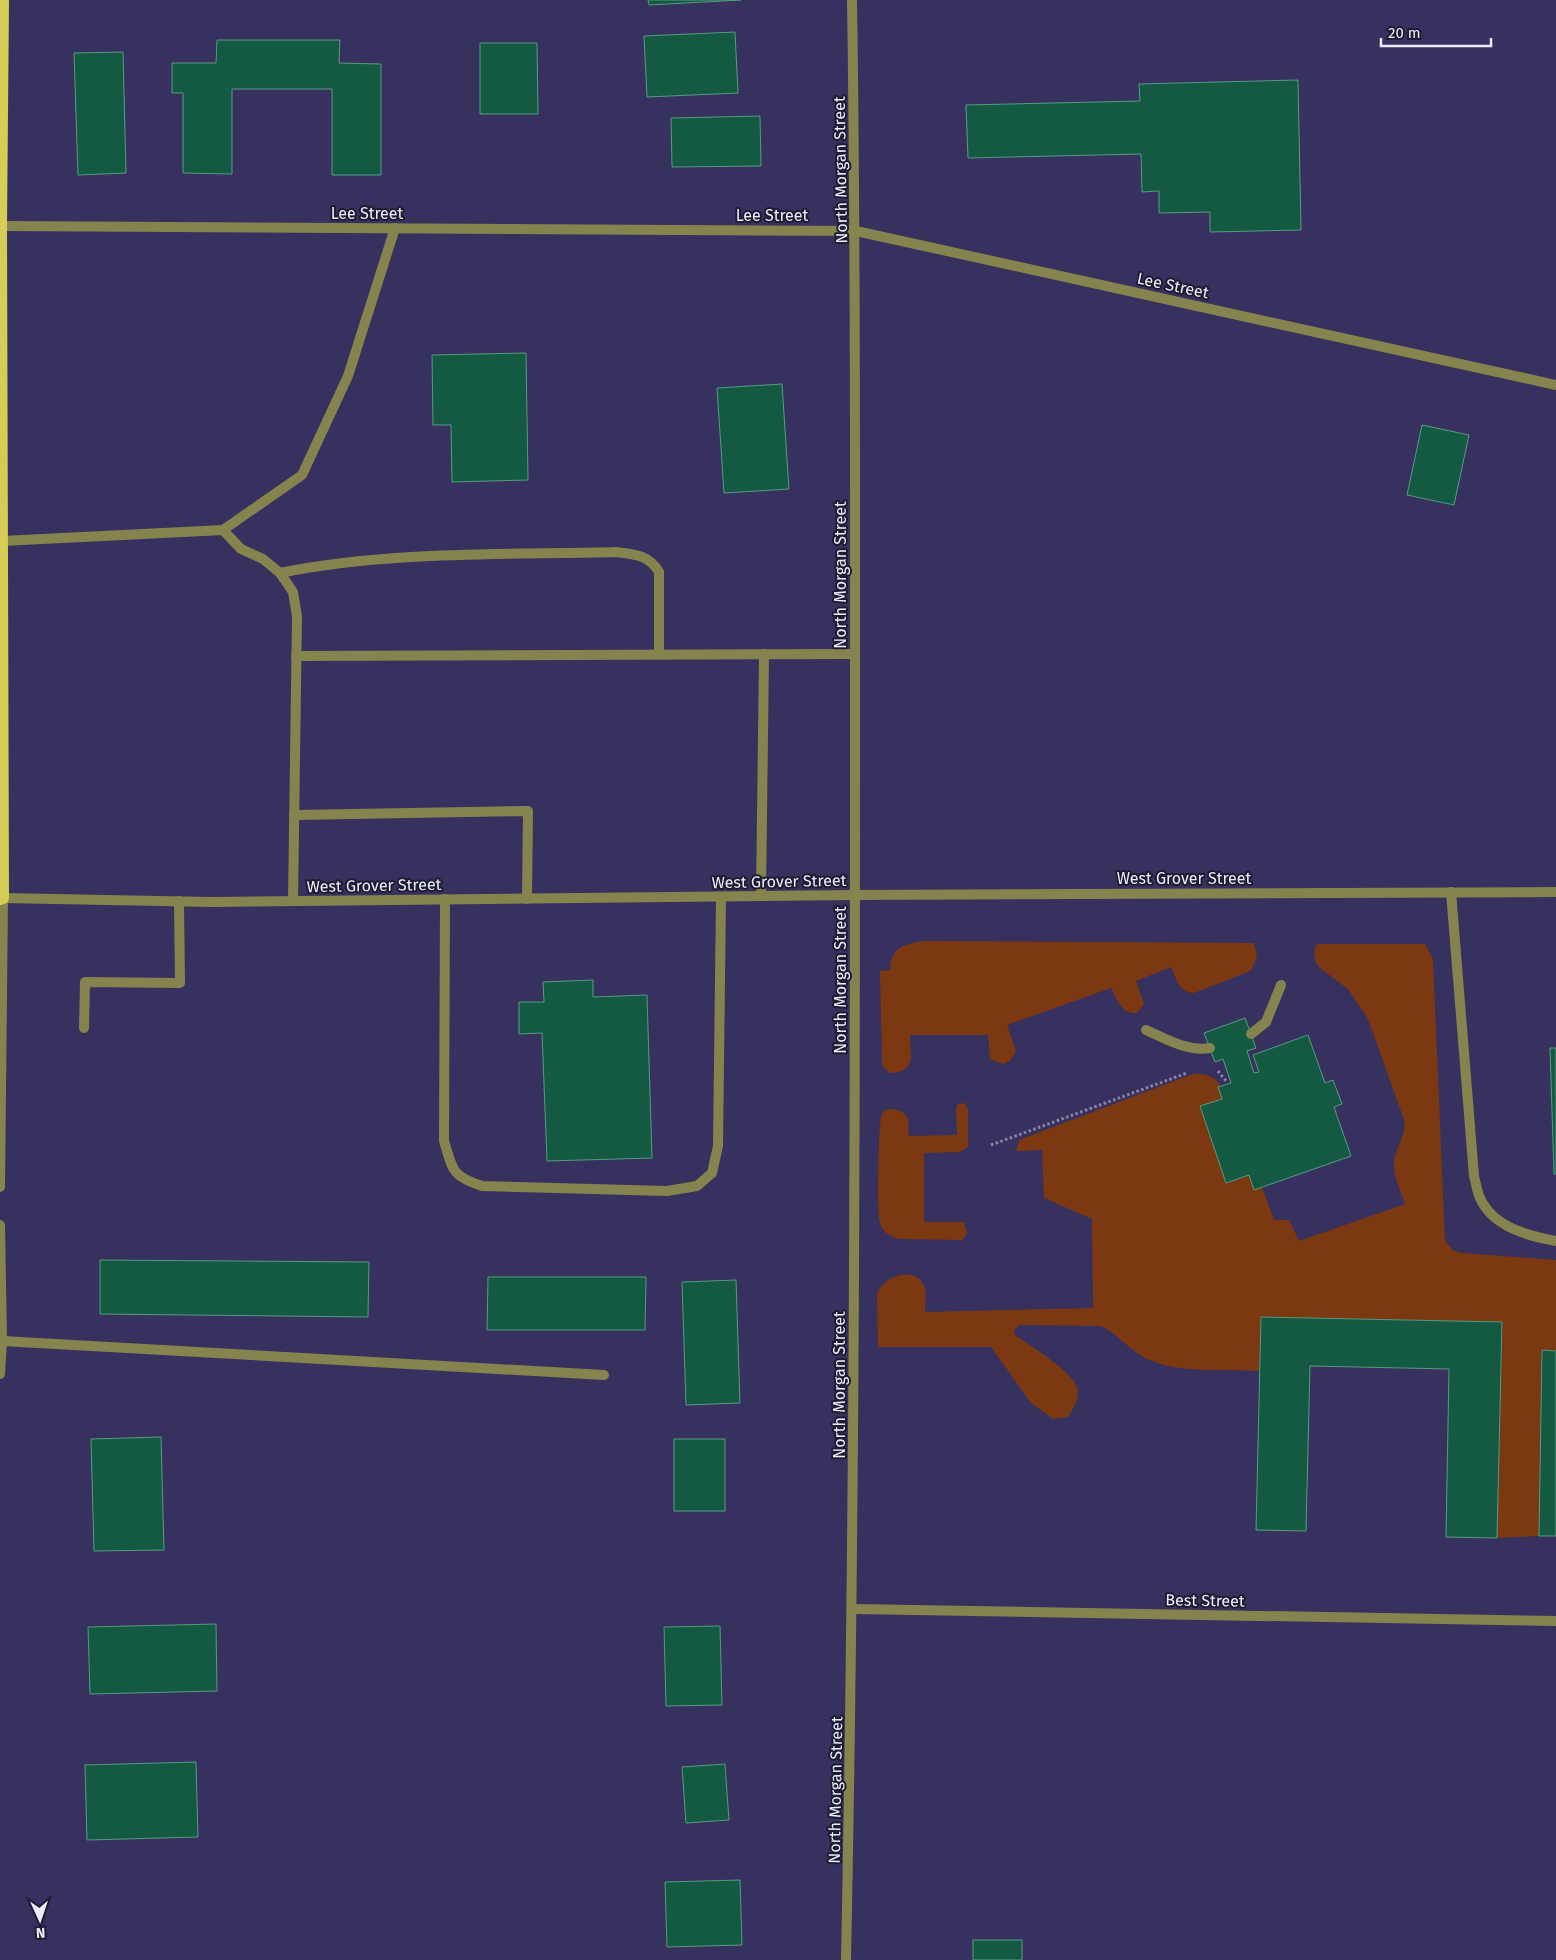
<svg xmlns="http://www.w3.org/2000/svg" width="1556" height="1960" font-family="'Fira Sans',sans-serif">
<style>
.green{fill:#7c3810}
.building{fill:#145a43;stroke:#599a80}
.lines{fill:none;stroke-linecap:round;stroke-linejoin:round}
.path{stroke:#8885a6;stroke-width:3;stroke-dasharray:2.5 2.5;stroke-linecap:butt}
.service{stroke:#86844e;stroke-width:10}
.minor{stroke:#86844e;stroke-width:10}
.tertiary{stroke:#86844e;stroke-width:10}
.primary{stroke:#d4ce56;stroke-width:12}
.labels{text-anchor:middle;stroke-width:4;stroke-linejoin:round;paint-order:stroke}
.street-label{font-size:16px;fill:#ececfe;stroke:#1e1c31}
</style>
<rect width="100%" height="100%" fill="#36315e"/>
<g class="green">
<path d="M924 941 1254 943 1257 956 1252 969 1248 972 1194 993C1179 993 1176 978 1171 967L1136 981 1144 1004 1137 1013C1121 1014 1118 1000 1111 988L1007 1025 1016 1051 1010 1061 1003 1064 990 1059 988 1035H910C910 1055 917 1072 890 1073L883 1067 882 1063 880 971 890 970C891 947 904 944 924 941Z"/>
<path d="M1317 944H1425L1433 959 1445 1241 1454 1251 1463 1253 1556 1260V1351H1542L1539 1536 1497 1538 1502 1322 1261 1317 1259 1371C1224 1369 1176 1374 1145 1358 1128 1349 1118 1334 1101 1326L1019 1325 1014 1330 1015 1335C1030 1346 1073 1371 1077 1388 1080 1399 1074 1408 1068 1417L1053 1419 1031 1403 991 1347H878L877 1295C881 1278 910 1267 921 1281 928 1289 925 1302 925 1312L1093 1308 1092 1219 1044 1198 1042 1150 1016 1151 1019 1141 1024 1138 1193 1074C1206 1073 1214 1076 1221 1086L1218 1087 1222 1099 1200 1107 1226 1183 1249 1175 1254 1189 1262 1187 1274 1220H1289L1299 1241 1405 1204C1401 1191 1393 1177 1394 1162 1395 1147 1407 1136 1404 1120L1368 1019 1348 989 1321 969 1316 963 1314 951Z"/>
<path d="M964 1103 968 1109V1147L960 1152 924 1153V1222H964L967 1234 962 1240 900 1239C891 1237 883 1233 880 1223 877 1213 878 1124 882 1113 887 1109 890 1108 897 1110 911 1114 908 1124 909 1136L957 1135 956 1108 958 1104Z"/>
</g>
<g class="building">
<polygon points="648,0 741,0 649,5"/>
<polygon points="735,32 738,93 647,97 644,36"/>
<polygon points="217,40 340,40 339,63 381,64 381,175 332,175 332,89 232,89 232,174 183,173 183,93 172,93 172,63 216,63"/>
<polygon points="480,43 537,43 538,114 480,114"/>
<polygon points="123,52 126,173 78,175 74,53"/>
<polygon points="1298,80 1301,230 1210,232 1210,212 1159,213 1159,191 1142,192 1141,154 968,158 966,105 1140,101 1139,84"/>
<polygon points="760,116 761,166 672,167 671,118"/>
<polygon points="526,353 528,480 452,482 451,425 433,425 432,355"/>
<polygon points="782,384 789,489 724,493 717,388"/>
<polygon points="1422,425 1469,435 1454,505 1407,495"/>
<polygon points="593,980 593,997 647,995 652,1158 547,1161 542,1033 519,1034 519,1002 544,1002 543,982"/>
<polygon points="1245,1018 1256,1048 1247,1051 1254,1073 1259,1072 1253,1055 1308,1035 1325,1083 1333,1080 1342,1104 1334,1107 1351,1156 1254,1190 1249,1175 1226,1183 1200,1106 1222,1099 1218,1087 1231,1083 1223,1059 1215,1062 1204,1033"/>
<polygon points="1550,1048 1556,1048 1556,1174 1554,1174"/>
<polygon points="100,1260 369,1262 368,1317 100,1314"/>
<polygon points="488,1277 646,1277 645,1330 487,1330"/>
<polygon points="736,1280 740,1403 686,1405 682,1282"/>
<polygon points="1261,1317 1502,1322 1497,1538 1446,1537 1449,1369 1310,1366 1306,1531 1256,1530"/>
<polygon points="1542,1350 1556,1351 1556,1536 1539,1536"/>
<polygon points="161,1437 164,1550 94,1551 91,1439"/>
<rect x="674" y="1439" width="51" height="72"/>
<polygon points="216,1624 217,1691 90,1694 88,1627"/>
<polygon points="720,1626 722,1705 666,1706 664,1627"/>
<polygon points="196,1762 198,1837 87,1840 85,1765"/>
<polygon points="725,1764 729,1820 686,1823 682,1767"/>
<polygon points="740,1880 742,1945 667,1947 665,1882"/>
<rect x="973" y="1940" width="49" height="20"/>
</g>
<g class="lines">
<g class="path">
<polyline points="1218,1071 1226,1081"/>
<polyline points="991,1145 1187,1073"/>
</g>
<g class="service">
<polyline points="223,530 241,549 263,559 280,573 293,592 297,616 293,901"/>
<polyline points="2,541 223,530 302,475 348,376 395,228"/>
<path d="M280 573C389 551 504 555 616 552 634 554 649 555 659 572V654"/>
<polyline points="296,656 855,654"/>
<polyline points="294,815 528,811 527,899"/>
<polyline points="761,896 764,654"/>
<path d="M445 899 444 1141C453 1170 451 1176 482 1186L667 1191 697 1186 712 1173 718 1146 721 897"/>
<polyline points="84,1028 85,982 180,983 179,901"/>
<path d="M1146 1030C1166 1039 1188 1052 1210 1048"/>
<polyline points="1251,1034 1266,1022 1281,985"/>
<polyline points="2,1341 604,1375"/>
</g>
<g class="minor">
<polyline points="1,226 856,231 1556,385"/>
<path d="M1451 892 1474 1176C1476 1183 1477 1192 1480 1198 1493 1227 1528 1236 1556 1241"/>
<polyline points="853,1609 1556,1621"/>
</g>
<g class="tertiary">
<polyline points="0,1187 3,898 211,902 855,895 1556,892"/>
<polyline points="0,1225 2,1341 0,1374"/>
<path d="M846 1960C854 1559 855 1159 855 758 855 506 856 253 852 0"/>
</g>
<polyline class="primary" points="0,899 3,898 1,226 3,0"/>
</g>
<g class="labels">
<g class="street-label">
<text transform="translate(840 170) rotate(-91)" y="6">North Morgan Street</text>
<text x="367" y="219">Lee Street</text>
<text x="772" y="221">Lee Street</text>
<text transform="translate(1173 285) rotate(12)" y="6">Lee Street</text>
<text transform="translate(840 575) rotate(-90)" y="6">North Morgan Street</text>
<text x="1184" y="884">West Grover Street</text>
<text transform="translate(779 881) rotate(-1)" y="6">West Grover Street</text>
<text transform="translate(374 885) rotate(-1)" y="6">West Grover Street</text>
<text transform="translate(840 980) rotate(-90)" y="6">North Morgan Street</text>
<text transform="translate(839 1385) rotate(-90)" y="6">North Morgan Street</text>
<text transform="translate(1205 1600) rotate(1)" y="6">Best Street</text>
<text transform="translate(835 1790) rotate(-89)" y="6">North Morgan Street</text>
</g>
</g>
<g transform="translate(40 1920) rotate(177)" stroke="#1e1c31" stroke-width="4" paint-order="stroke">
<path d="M0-4L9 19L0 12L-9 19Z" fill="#ececfe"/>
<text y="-8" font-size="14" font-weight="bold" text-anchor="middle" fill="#ececfe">N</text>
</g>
<path d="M1381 38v8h110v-8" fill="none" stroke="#ececfe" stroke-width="2.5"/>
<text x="1388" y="38" font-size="15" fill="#ececfe" stroke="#1e1c31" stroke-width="4" paint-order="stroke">20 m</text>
</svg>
